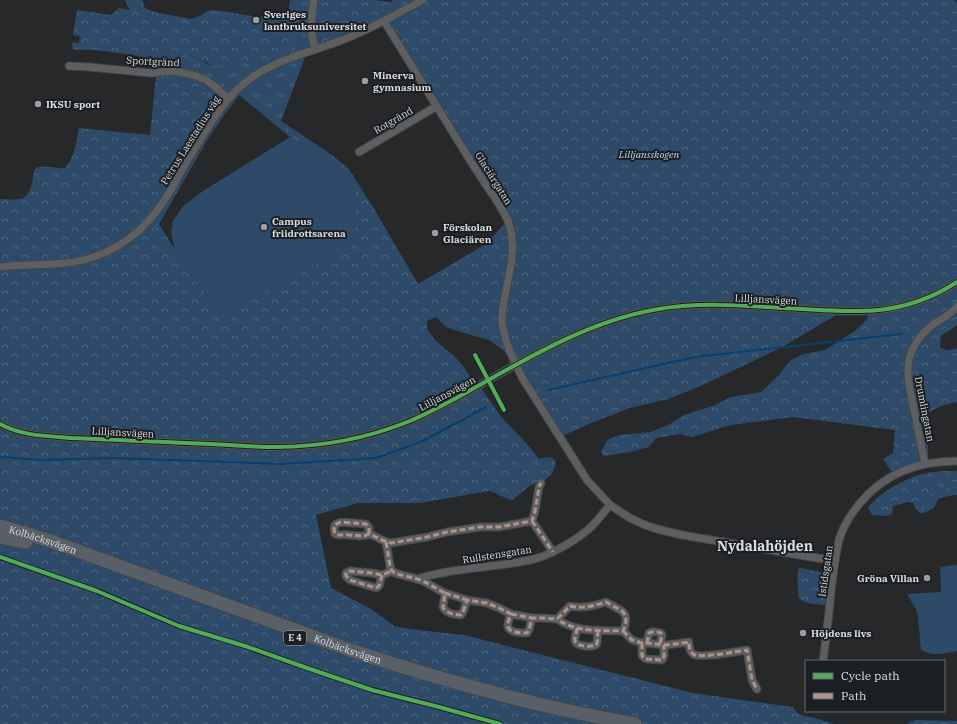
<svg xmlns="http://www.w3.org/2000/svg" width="957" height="724" font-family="'IBM Plex Serif',serif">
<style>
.grass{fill:url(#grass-tufts)}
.forest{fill:url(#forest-crowns);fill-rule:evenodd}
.green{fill:#2d4a69}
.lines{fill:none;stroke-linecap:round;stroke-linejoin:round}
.stream{stroke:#054071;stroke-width:2}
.street-casing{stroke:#444648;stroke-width:9}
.highway-casing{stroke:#444648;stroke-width:15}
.street{stroke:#5d5e60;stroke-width:7}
.highway{stroke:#595f66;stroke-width:13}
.quiet{stroke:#af9288;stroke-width:3;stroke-dasharray:6 3;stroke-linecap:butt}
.cycleway-casing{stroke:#1b1e22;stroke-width:6}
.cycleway{stroke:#51ab58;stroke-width:4}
.poi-dot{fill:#9c9ea0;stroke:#1b1e22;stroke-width:1.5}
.labels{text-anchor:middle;stroke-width:4;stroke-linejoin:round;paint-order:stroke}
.shield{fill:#1b1e22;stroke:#a1a4a7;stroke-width:1}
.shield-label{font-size:9px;font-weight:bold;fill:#dbdde0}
.poi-label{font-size:10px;font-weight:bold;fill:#dbdde0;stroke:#1b1e22;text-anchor:start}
.street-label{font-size:10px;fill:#dbdde0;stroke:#1b1e22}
.park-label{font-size:10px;font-style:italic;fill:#bddbfc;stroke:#1b1e22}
.district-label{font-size:14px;font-weight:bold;fill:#dadee3;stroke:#1b1e22}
</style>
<defs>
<pattern id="grass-tufts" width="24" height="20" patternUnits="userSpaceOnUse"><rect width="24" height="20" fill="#2d4a69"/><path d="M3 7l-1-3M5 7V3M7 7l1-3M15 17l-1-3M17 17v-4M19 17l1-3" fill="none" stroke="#4b647e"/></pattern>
<pattern id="forest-crowns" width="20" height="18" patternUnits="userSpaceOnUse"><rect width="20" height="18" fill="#2d4a69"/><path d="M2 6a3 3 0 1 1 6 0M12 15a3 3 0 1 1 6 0" fill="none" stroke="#4b647e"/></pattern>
</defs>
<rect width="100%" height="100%" fill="#26282a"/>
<g class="grass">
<polygon points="311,29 315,49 307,52 281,121 290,137 239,95 225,114 219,111 173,71 176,58 185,53 214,67 296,48 299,39 299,34"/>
<polygon points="943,471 946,491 948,496 938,499 934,508 924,513 926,502 930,498 926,473"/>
</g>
<g class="forest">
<path d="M125 0H142L145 8 154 12 191 19 200 16 209 10 222 11 270 19H279L285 18C289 12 289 7 290 0H315L318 1V0H372L392 2 393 0H953L957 2V325L941 336 940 347C946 351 950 351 957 348V402C948 404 938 406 930 412 919 420 927 437 928 447 929 453 927 458 927 463L894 475 883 459 893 453 895 430 793 417 731 425 692 437 680 434 656 438 649 447 630 452 604 456 601 452 607 441 609 439 619 435 651 432 670 424 684 415 715 405 731 397 761 392 780 374 785 367 791 360 803 354 825 350 855 331 867 319 869 311H843L782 347 701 386 668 399 630 408 591 423 560 437 516 365 502 349 489 340 461 332 446 327 436 317 427 321V329L435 340 456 358 463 366 471 378 479 385 502 418 527 444 539 459C555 454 560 460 551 475 548 478 544 480 541 483L531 485 512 500C502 498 498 493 489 491L420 503H358L316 515 331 588 373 610 394 626 410 629 464 635 693 693 793 707 797 713 804 716 815 718 834 724H0V424H2L0 420V199C22 200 29 202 33 177 33 174 34 170 36 168 40 165 59 168 65 168 75 156 76 144 79 128L150 135 156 76 155 59C135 56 115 52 95 50 88 49 80 51 73 49L72 44V42L79 43 80 36 73 35 77 10 111 15 119 8 130 10ZM384 21 508 220 486 244 418 284 373 207 348 168 332 155 281 121 290 137 338 166 222 314 189 272 159 224 209 137 225 114 219 111 193 75 173 71 176 58 181 57 185 53 208 63 214 67 274 59 294 51 298 44 299 34 311 30 315 49Z"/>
<polygon points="943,471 957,471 957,495 948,496 946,491"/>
<path d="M926 473 930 498 926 502 924 513H920L915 508 913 503 908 502 893 506 892 514 886 516 872 515 868 507C884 490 903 479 926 473Z"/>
<path d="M799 568H801L825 573 828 578 826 603 824 605C818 604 803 604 799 598 798 595 798 589 798 585 797 579 797 573 799 568Z"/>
<polygon points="915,720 957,721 957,724 908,724 908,723"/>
</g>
<g class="green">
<polygon points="290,137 338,166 349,176 356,186 355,244 222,314 189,272 175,250 171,233 173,221 183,206 203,191"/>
<path d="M957 565V651C946 653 931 657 921 650L918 616 916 609 907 594 941 592 940 567Z"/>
</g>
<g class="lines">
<g class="stream">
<polyline points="548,390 695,357 901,334"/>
<polyline points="0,457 40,460 112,458 282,464 376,458 421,442 486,407"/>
</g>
<defs>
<g id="street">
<path d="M314 0C311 20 310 30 315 49"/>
<path d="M384 21C414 69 443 117 473 165 480 176 487 187 495 198 499 205 505 213 508 221 520 253 504 285 502 316 501 335 514 362 523 379L587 480 610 505 630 518 645 525 657 529 682 535 835 561"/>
<polyline points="69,66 89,67 151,73 173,71 193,75 206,80 214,86 228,98"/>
<polyline points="359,152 437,106"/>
<path d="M0 267C29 263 59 267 87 259 111 252 134 238 150 219 164 204 173 186 183 168 190 156 198 144 205 132 218 112 228 96 247 81 277 58 313 52 347 38 373 28 398 13 423 0"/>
<path d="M0 424C21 436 48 436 72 438 118 440 164 442 210 444 232 445 254 447 275 447 321 447 368 438 410 421 433 411 455 399 476 387 533 355 589 322 653 310 696 302 739 305 782 308 814 309 847 313 879 310 906 307 934 297 957 282"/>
<path d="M925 464 909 385C909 381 908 377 908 372 907 353 919 334 935 323 943 318 952 314 957 306"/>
<polyline points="532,521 553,552"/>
<path d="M369 534V528L366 524C362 523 359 524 356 523 347 523 330 518 335 534 340 536 344 534 349 535 357 535 362 538 369 534 376 536 383 542 391 543L427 537 447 532 480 527H499L532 521 535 511 539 487 541 483"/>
<path d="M386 542 390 566 392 571C401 577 411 576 420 580 429 583 436 589 445 593L443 607C445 613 455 615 461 615L463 612 467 600 487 603 499 608 511 614C510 617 507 623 508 627 510 633 522 633 527 633L529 630 532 618H542L557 619 570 606C582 609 594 606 606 602L622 611C628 616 626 625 623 631 601 630 576 633 557 619"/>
<polyline points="382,575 379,586 376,588 350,580 346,576 346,573 350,571 372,573 382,575 392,571"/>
<path d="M417 579C455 567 496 568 534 559 550 555 573 542 585 532 595 525 602 514 610 505"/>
<polyline points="445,593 467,600"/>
<polyline points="511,614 532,618"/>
<path d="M577 628C577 632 574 638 575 641 577 647 592 647 596 645L597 643 598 630"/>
<path d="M623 631 632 640 642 643H647L655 644 667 645 689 642C689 646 689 651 693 654 699 659 738 651 747 650L752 680 757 689"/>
<polyline points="642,643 642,656 646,659 662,660 664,656 664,645"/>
<path d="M647 643 649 633C652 631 658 632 661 633L662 635 660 644"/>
<path d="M823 661C826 638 829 615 831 591 833 574 835 557 839 540 843 526 851 514 860 503 885 473 918 461 957 461"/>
</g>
<g id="highway">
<path id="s1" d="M0 526 28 534 59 544 350 650C444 681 538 707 635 724"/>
<polyline points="0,537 26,542"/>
</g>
</defs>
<use href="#street" class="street-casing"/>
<use href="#highway" class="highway-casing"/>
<use href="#street" class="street"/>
<use href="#highway" class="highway"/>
<g class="quiet">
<polyline points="532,521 553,552"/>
<path d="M369 534V528L366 524C362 523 359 524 356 523 347 523 330 518 335 534 340 536 344 534 349 535 357 535 362 538 369 534 376 536 383 542 391 543L427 537 447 532 480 527H499L532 521 535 511 539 487 541 483"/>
<path d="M386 542 390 566 392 571C401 577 411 576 420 580 429 583 436 589 445 593L443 607C445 613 455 615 461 615L463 612 467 600 487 603 499 608 511 614C510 617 507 623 508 627 510 633 522 633 527 633L529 630 532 618H542L557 619 570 606C582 609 594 606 606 602L622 611C628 616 626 625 623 631 601 630 576 633 557 619"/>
<polyline points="382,575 379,586 376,588 350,580 346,576 346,573 350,571 372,573 382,575 392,571"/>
<polyline points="445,593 467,600"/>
<polyline points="511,614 532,618"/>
<path d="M577 628C577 632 574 638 575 641 577 647 592 647 596 645L597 643 598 630"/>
<path d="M623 631 632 640 642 643H647L655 644 667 645 689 642C689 646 689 651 693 654 699 659 738 651 747 650L752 680 757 689"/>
<polyline points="642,643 642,656 646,659 662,660 664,656 664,645"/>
<path d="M647 643 649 633C652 631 658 632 661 633L662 635 660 644"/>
</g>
<defs>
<g id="cycleway">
<polyline points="475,355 504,410"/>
<path d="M0 424C21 436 48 436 72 438 118 440 164 442 210 444 232 445 254 447 275 447 321 447 368 438 410 421 433 411 455 399 476 387 533 355 589 322 653 310 696 302 739 305 782 308 814 309 847 313 879 310 906 307 934 297 957 282"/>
<polyline points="0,557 97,591 179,626 245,646 307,668 372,690 439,707 500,724"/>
</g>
</defs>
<use href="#cycleway" class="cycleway-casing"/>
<use href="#cycleway" class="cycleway"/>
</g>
<g class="poi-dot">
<circle cx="256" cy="20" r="4"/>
<circle cx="365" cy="81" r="4"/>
<circle cx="38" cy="104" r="4"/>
<circle cx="264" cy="227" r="4"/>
<circle cx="435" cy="233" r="4"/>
<circle cx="927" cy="578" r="4"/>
<circle cx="803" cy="633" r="4"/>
</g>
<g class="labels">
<rect class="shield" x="284" y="631" width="22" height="14" rx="3"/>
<g class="shield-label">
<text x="295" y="641">E 4</text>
</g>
<g class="poi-label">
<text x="264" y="18">Sveriges<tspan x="264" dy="12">lantbruksuniversitet</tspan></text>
<text x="373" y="79">Minerva<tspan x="373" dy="12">gymnasium</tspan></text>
<text x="46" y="108">IKSU sport</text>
<text x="272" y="225">Campus<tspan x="272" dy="12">friidrottsarena</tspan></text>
<text x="443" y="231">Förskolan<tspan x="443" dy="12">Glaciären</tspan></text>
<text x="919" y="582" text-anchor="end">Gröna Villan</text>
<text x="811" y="637">Höjdens livs</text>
</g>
<g class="street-label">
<text transform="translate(153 61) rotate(3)" y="4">Sportgränd</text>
<text transform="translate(393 120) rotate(-30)" y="4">Rotgränd</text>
<text transform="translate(190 140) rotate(-58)" y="4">Petrus Laestadius väg</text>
<text transform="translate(494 178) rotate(58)" y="4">Glaciärgatan</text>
<text transform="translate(766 299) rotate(3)" y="4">Lilljansvägen</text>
<text transform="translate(447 393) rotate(-28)" y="4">Lilljansvägen</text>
<text transform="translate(925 409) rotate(79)" y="4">Drumlingatan</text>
<text transform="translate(123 432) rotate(3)" y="4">Lilljansvägen</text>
<text dy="4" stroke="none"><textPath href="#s1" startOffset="45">Kolbäcksvägen</textPath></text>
<text transform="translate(497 554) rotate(-9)" y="4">Rullstensgatan</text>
<text transform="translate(825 571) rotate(-82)" y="4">Istidsgatan</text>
<text dy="4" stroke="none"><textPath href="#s1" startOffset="369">Kolbäcksvägen</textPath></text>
</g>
<g class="park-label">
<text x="649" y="158">Lilljansskogen</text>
</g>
<g class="district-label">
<text x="765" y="551">Nydalahöjden</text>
</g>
</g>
<rect x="805" y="660" width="140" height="52" fill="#1b1e22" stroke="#686a6e"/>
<rect x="813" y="673" width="20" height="6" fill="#51ab58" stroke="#686a6e"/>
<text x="841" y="680" font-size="12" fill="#dbdde0">Cycle path</text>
<rect x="813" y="693" width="20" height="6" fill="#af9288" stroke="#686a6e"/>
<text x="841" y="700" font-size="12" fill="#dbdde0">Path</text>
</svg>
